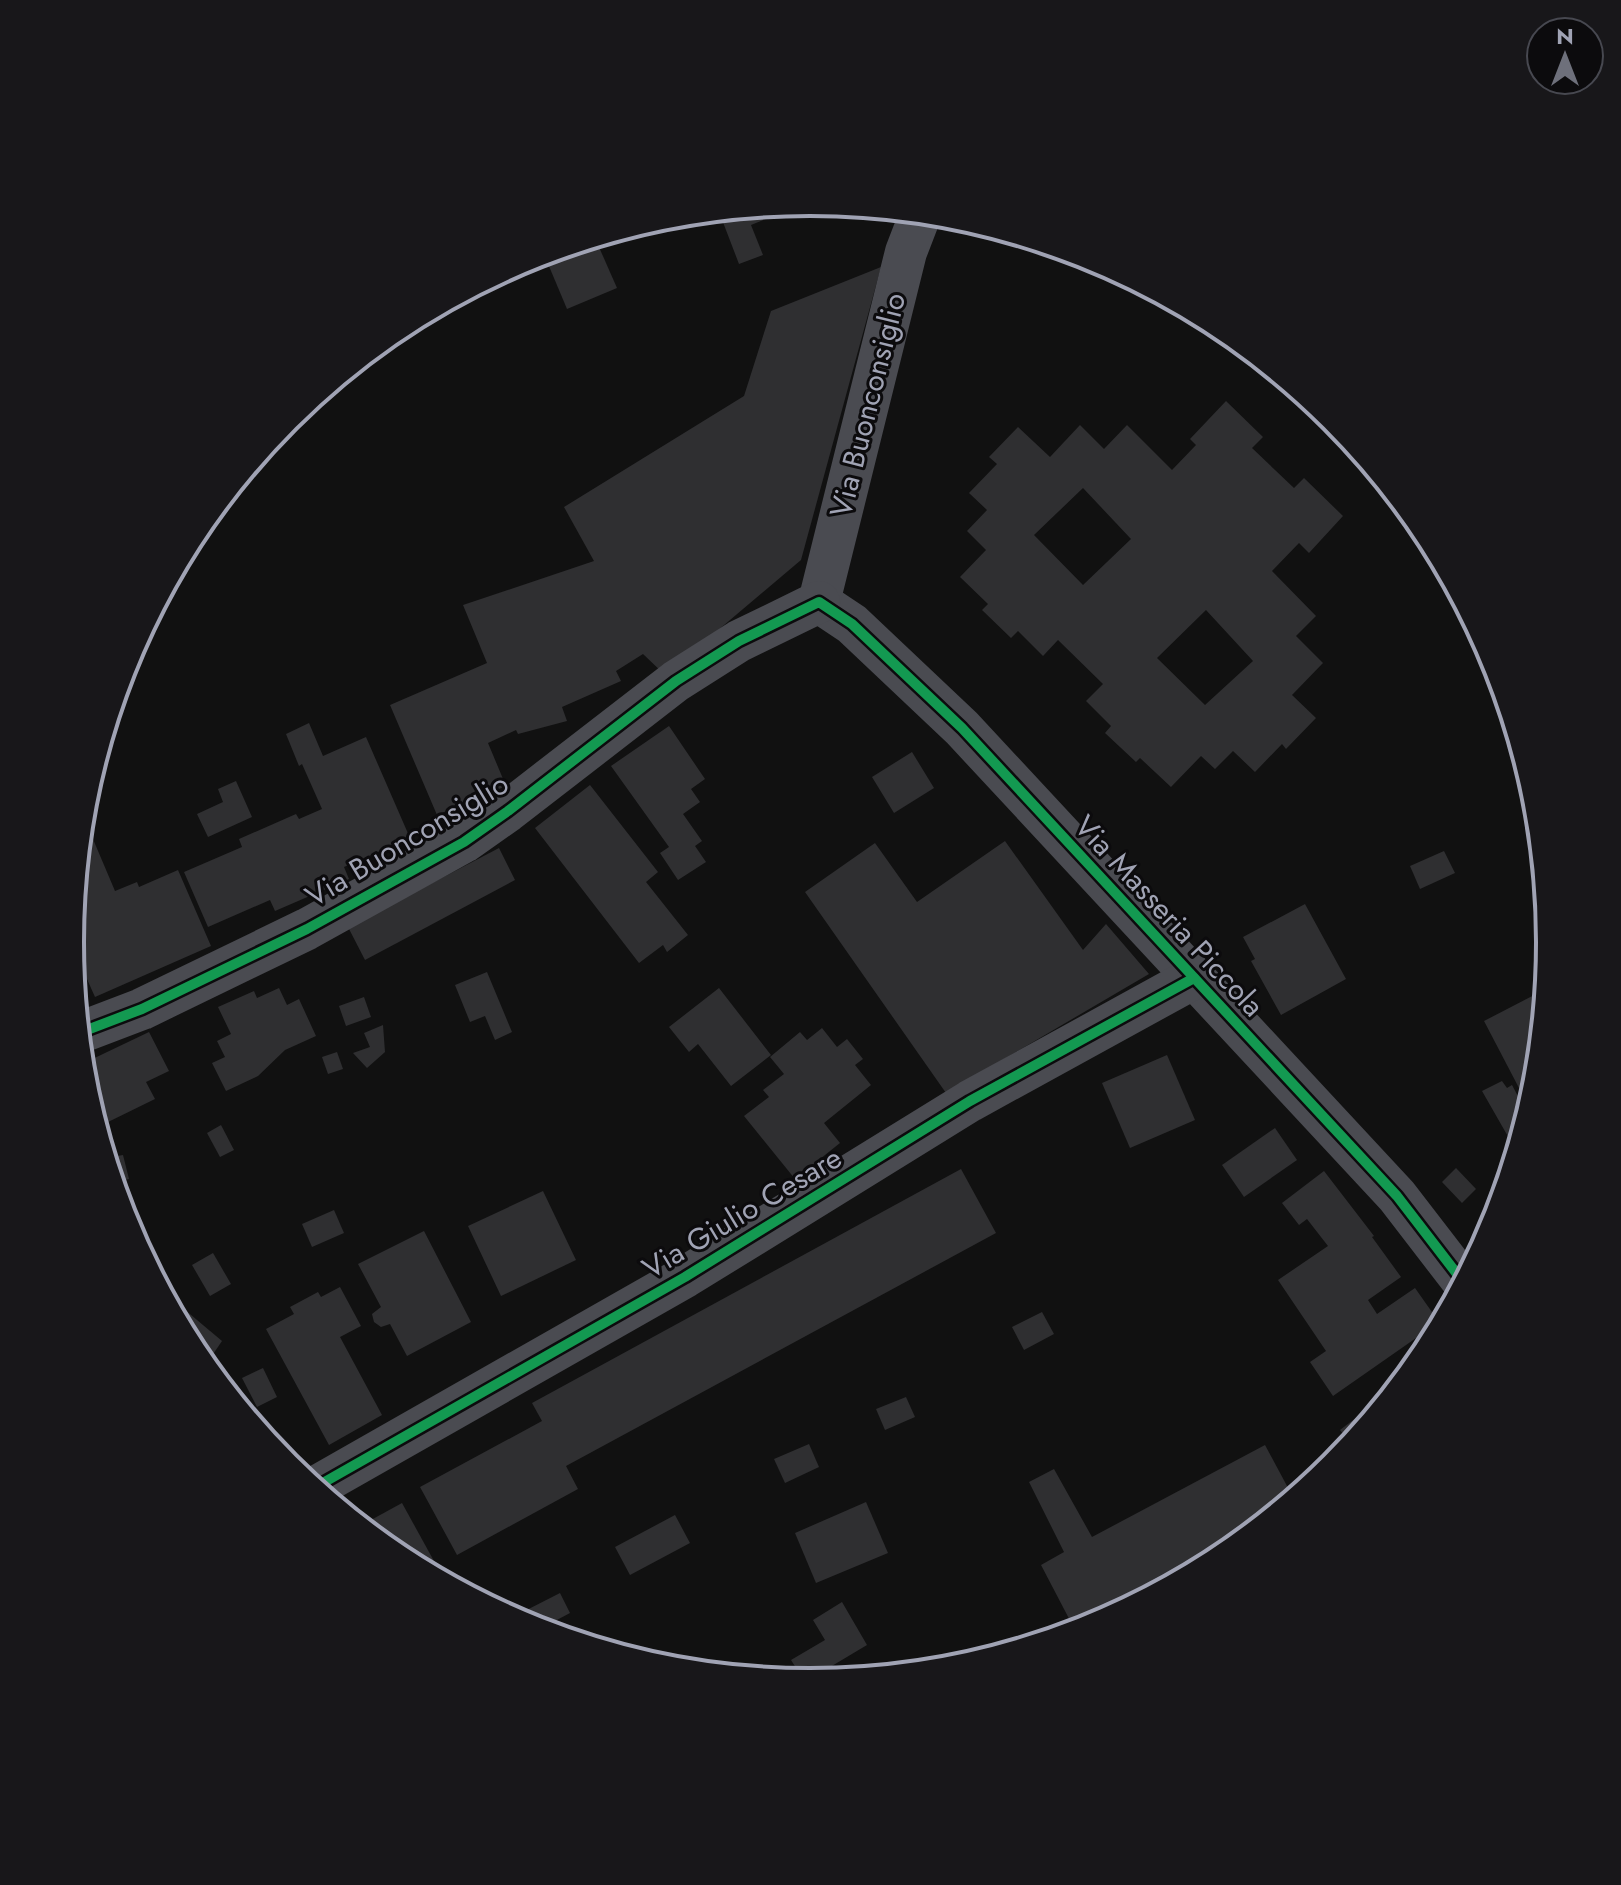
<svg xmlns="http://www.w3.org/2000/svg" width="1621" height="1885" font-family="Jost,sans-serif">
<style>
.building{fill:#2f2f31;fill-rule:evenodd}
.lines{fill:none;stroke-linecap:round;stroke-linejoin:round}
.minor{stroke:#4a4b51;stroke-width:42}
.cycleway-casing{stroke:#0c0b0d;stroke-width:15}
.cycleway{stroke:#139951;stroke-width:10}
.labels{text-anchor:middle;stroke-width:6;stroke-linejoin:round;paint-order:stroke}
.street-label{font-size:30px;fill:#a0a3b4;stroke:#0c0b0d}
.rim{fill:none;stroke:#a0a3b4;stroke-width:4}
</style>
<rect width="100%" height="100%" fill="#111"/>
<g class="building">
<polygon points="805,203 751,225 763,255 739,264 721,217 744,209"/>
<polygon points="595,238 617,288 567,309 546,259"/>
<polygon points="881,267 801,560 665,675 643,654 616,671 621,681 562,707 567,721 518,734 516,730 488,743 506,786 437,815 390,705 487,663 463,605 594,561 564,507 744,396 771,311"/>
<path d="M1226 401 1263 437 1252 448 1294 488 1304 478 1343 516 1309 553 1299 543 1272 571 1316 616 1296 636 1323 663 1292 695 1316 718 1286 749 1282 744 1255 772 1233 751 1215 769 1201 756 1171 787 1140 758 1136 762 1105 733 1111 726 1086 701 1103 684 1058 640 1043 656 1018 631 1011 638 982 610 988 604 960 577 986 550 967 531 987 510 969 493 997 464 989 457 1018 427 1050 457 1080 425 1104 449 1127 425 1172 470 1196 445 1190 439ZM1083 488 1131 539 1083 585 1034 535ZM1206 610 1253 661 1205 705 1157 658Z"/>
<polygon points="309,723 323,756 366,737 410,838 344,867 349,879 275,911 270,900 208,927 184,872 242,847 239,839 296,814 299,819 322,809 302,764 299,766 286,734"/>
<polygon points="669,726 705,779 691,789 700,802 683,814 702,841 695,846 706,862 678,880 660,853 669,847 611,766"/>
<polygon points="912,752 934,788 894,813 872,777"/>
<polygon points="236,781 252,817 208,837 197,814 223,802 218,789"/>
<polygon points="590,785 658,872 646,882 688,935 667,952 663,945 639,963 535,828"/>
<polygon points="90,832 115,891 137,882 139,887 178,870 211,946 95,997 70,941 81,836"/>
<polygon points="1005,841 1083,950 1106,924 1149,974 946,1093 805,892 875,843 917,902"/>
<polygon points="499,848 515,880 365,960 348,927"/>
<polygon points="1444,851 1455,873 1420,889 1410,866"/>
<polygon points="1305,904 1346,979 1281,1015 1251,961 1255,959 1243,937"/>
<polygon points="487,972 512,1032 495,1040 485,1016 470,1022 455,985"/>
<polygon points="279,988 287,1005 299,999 316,1036 285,1050 258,1076 226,1091 212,1063 225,1057 217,1041 231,1034 218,1007 254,991 257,998"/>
<polygon points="719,988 771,1055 731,1086 698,1044 689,1052 669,1027"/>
<polygon points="1546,989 1537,1087 1534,1096 1528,1083 1519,1088 1484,1021"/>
<polygon points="364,997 371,1017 346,1026 339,1006"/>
<polygon points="383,1025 385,1052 367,1068 353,1053 370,1047 364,1033"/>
<polygon points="822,1028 837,1047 847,1039 863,1059 855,1065 871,1085 824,1123 840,1143 795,1179 744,1116 769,1097 763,1090 784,1074 770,1057 800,1032 807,1040"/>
<polygon points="149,1032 169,1071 146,1082 155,1099 106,1123 83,1075 82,1064"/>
<polygon points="337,1052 343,1069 328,1074 322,1057"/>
<polygon points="1167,1055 1195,1120 1130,1148 1102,1083"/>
<polygon points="1502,1081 1507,1088 1512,1085 1528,1115 1523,1133 1510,1140 1482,1091"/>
<polygon points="221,1125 234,1150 220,1157 207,1133"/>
<polygon points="1275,1128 1297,1160 1244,1197 1222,1165"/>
<polygon points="123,1155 129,1179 113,1183 106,1158"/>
<polygon points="1456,1168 1476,1189 1462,1203 1442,1182"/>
<polygon points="961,1169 996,1233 566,1466 578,1489 457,1555 420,1487 542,1421 532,1403"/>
<polygon points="1324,1171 1374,1236 1372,1237 1401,1277 1368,1300 1377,1314 1415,1288 1439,1322 1333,1396 1310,1362 1326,1351 1278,1280 1328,1246 1307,1219 1299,1225 1282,1203"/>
<polygon points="543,1191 576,1260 501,1296 468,1226"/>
<polygon points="334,1210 344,1233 312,1247 302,1224"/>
<polygon points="424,1231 471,1322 407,1356 390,1324 381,1327 374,1322 372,1314 381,1307 358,1264"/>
<polygon points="213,1253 231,1284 210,1296 192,1265"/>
<polygon points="340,1287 361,1326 340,1337 382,1415 329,1445 266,1329 294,1314 290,1307 318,1292 321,1297"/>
<polygon points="172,1299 222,1341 205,1366 195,1354 168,1304"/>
<polygon points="1042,1312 1054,1334 1024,1350 1012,1327"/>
<polygon points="263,1368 277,1397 257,1407 242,1378"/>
<polygon points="1398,1388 1392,1396 1352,1445 1340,1430 1390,1392"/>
<polygon points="906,1397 915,1417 885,1430 876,1409"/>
<polygon points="809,1444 819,1467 785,1483 774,1459"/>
<polygon points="1265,1445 1294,1499 1222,1558 1093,1627 1076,1632 1041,1565 1064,1552 1029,1482 1054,1469 1092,1537"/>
<polygon points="1348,1449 1341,1458 1335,1465 1329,1457"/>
<polygon points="866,1502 888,1553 816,1583 795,1533"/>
<polygon points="402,1503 440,1572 433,1576 399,1558 360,1526"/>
<polygon points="675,1515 690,1543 630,1575 615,1547"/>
<polygon points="560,1593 570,1613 538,1630 511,1618"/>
<polygon points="842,1602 867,1645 805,1682 791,1660 825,1640 813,1620"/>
</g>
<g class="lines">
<g class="minor">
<polyline points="819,602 852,624 962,728 1397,1196 1464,1283"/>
<polyline points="819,602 906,252 921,213"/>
<polyline points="79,1033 142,1009 307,929 464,842 508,811 676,681 739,641 819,602"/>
<polyline points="314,1488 685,1277 970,1101 1194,978"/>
</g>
<defs>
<g id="cycleway">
<polyline points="79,1033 142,1009 307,929 464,842 508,811 676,681 739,641 819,602 852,624 962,728 1397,1196 1464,1283"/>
<polyline points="314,1488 685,1277 970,1101 1194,978"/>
</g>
</defs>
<use href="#cycleway" class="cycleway-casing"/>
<use href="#cycleway" class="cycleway"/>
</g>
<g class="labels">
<g class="street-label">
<text transform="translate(868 405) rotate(-76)" y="10">Via Buonconsiglio</text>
<text transform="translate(407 840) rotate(-31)" y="10">Via Buonconsiglio</text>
<text transform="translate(1169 916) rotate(47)" y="10">Via Masseria Piccola</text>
<text transform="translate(742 1213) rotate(-31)" y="10">Via Giulio Cesare</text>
</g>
</g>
<path d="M0 0H1621V1885H0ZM84 942a726 726 0 1 1 1452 0a726 726 0 1 1-1452 0Z" fill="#18171a" fill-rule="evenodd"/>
<path class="rim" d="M84 942a726 726 0 1 1 1452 0a726 726 0 1 1-1452 0Z"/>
<g transform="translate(1565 56)"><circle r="38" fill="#0c0b0d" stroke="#474850" stroke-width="2"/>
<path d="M0-6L14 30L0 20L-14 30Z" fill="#6e707b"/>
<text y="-12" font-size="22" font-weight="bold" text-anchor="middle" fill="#a0a3b4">N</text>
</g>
</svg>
